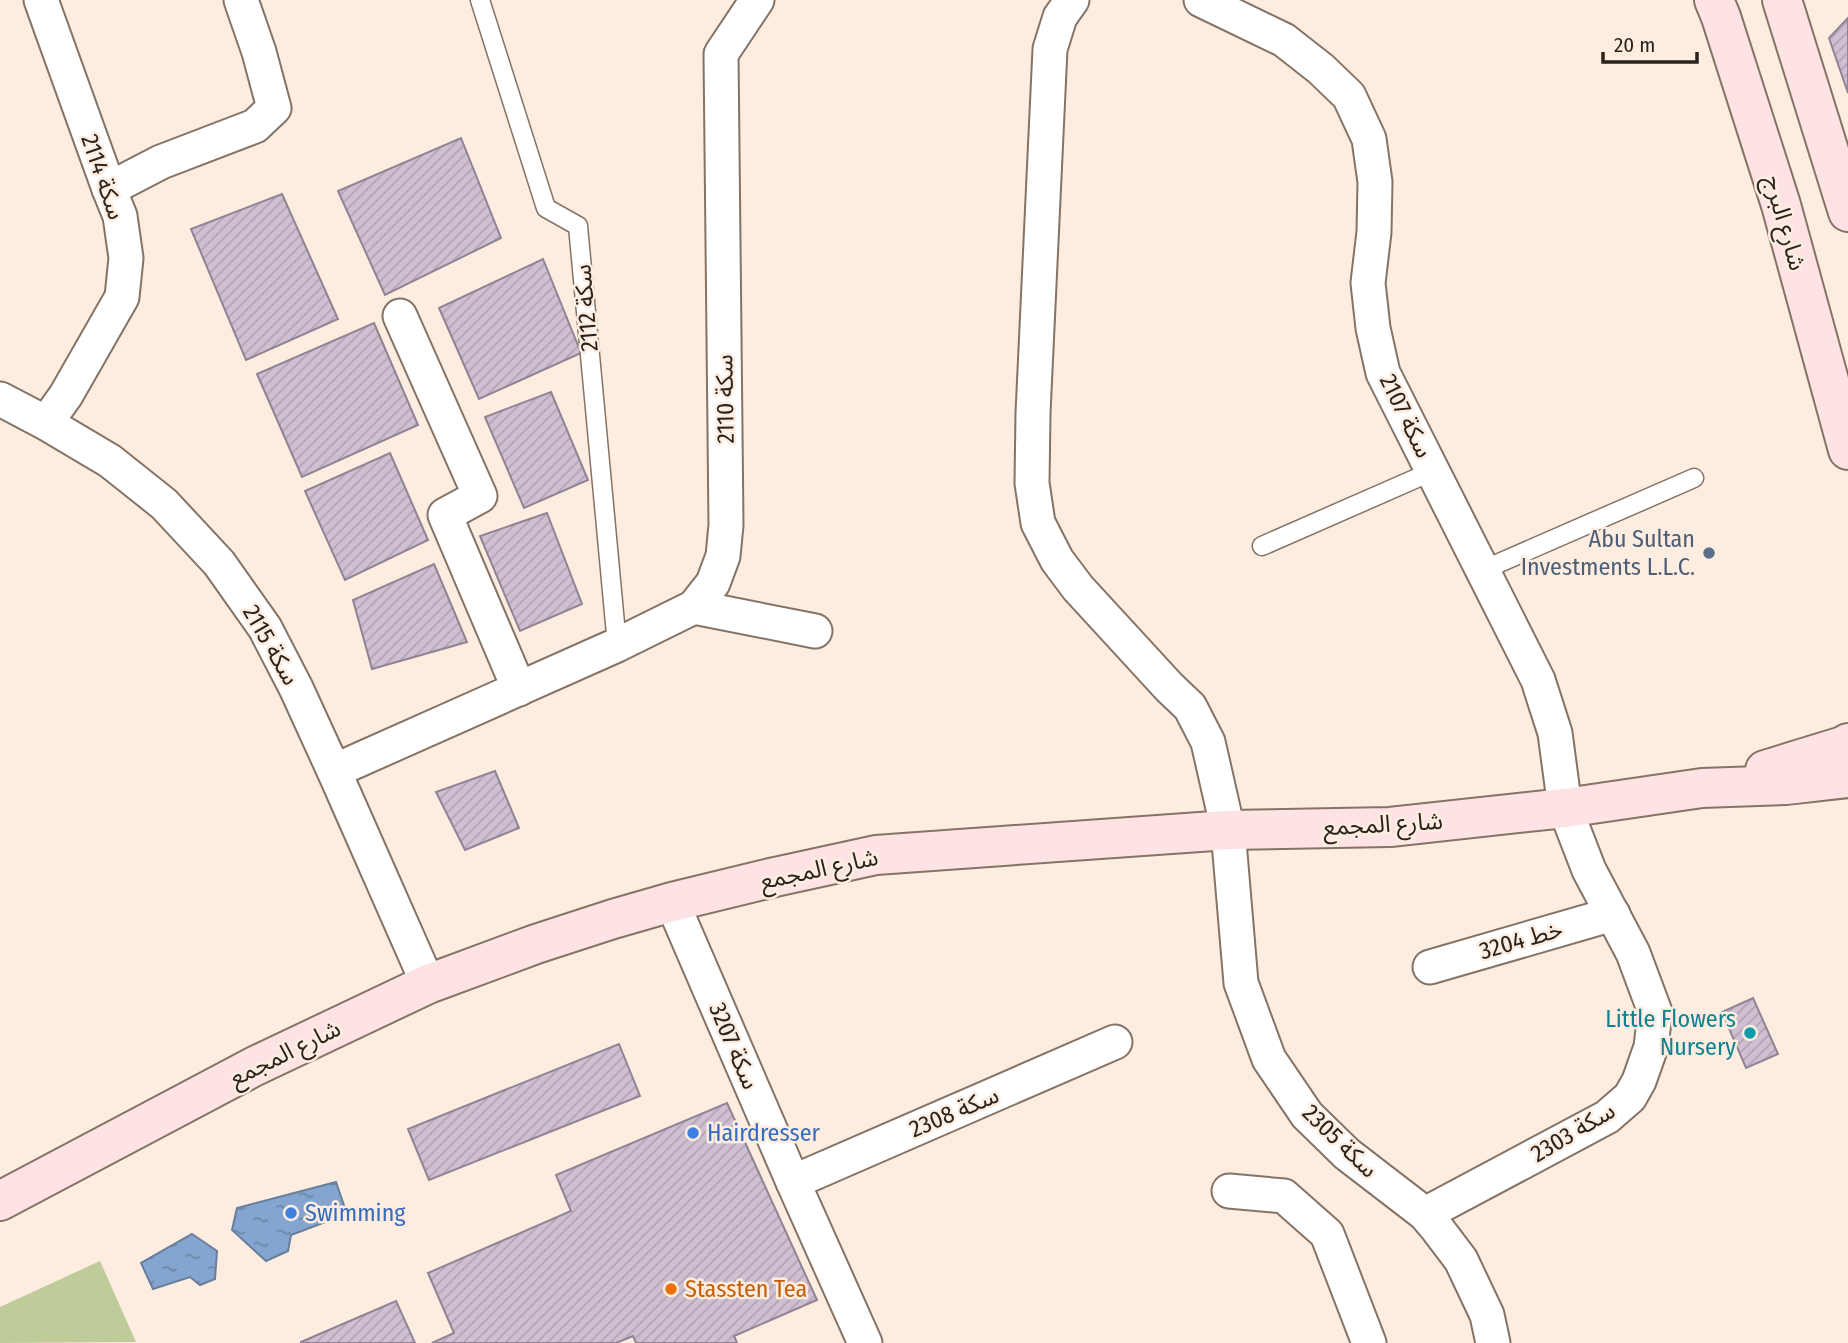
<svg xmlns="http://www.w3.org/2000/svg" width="1848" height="1343" font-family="'Fira Sans Condensed','Noto Sans Arabic',sans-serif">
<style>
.grass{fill:#bfcb98}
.water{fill:url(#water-ripples);stroke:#687e9a;stroke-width:2}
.building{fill:url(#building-hatch);stroke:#918394;stroke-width:2}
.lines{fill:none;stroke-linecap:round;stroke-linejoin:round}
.lane-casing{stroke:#857365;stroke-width:21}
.street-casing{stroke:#857365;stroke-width:37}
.secondary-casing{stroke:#857365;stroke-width:42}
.lane{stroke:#fff;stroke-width:18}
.street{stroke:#fff;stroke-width:33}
.secondary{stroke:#fee3e5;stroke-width:38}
.service-dot{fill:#5c6f8a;stroke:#fdede0;stroke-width:2.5}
.culture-dot{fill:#0f9aa8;stroke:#fdede0;stroke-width:2.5}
.shop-dot{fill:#3f7fe0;stroke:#fdede0;stroke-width:2.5}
.food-dot{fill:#e8710a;stroke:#fdede0;stroke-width:2.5}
.labels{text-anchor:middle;stroke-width:5;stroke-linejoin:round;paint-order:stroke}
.street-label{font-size:24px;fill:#2a231d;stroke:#fdede0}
.service-label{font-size:24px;fill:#4e5e75;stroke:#fdede0;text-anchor:end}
.culture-label{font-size:24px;fill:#0d838f;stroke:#fdede0;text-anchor:end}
.shop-label{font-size:24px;fill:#366cbe;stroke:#fdede0;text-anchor:start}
.food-label{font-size:24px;fill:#c56008;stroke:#fdede0;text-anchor:start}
</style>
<defs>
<pattern id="water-ripples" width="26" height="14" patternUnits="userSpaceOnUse" patternTransform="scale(1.75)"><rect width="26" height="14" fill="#83a5cf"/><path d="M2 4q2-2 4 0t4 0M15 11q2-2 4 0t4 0" fill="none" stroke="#6b86a7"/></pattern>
<pattern id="building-hatch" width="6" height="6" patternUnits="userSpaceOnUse" patternTransform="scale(1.75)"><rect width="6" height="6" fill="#cebfd1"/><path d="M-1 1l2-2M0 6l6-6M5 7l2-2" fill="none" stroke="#b1a4b3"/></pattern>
</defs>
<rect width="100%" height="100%" fill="#fdede0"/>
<polygon class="grass" points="100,1261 136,1342 0,1343 0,1307"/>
<g class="water">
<polygon points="336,1182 347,1214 291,1235 288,1251 266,1261 232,1230 237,1208"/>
<polygon points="192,1234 217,1251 215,1279 200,1285 190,1277 153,1289 141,1263"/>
</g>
<g class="building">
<polygon points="1848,18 1848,93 1829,38"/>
<polygon points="461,138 501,238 385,295 338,191"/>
<polygon points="282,194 338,319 246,360 191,229"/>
<polygon points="543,259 581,353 479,399 439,308"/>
<polygon points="374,323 418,425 302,477 257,374"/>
<polygon points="551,392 588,480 524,508 485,417"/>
<polygon points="390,453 428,540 345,580 305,491"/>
<polygon points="547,513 582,604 520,631 480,536"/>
<polygon points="434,564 467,642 372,669 353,600"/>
<polygon points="495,771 519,828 465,850 436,792"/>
<polygon points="1753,998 1778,1054 1746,1068 1722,1012"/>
<polygon points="619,1044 640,1096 429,1180 408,1129"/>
<polygon points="727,1103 817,1300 734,1336 737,1343 636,1343 633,1336 616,1343 432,1343 454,1333 428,1273 571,1211 556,1175"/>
<polygon points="396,1301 415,1343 301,1343 301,1342"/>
</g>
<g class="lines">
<defs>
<g id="lane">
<polyline points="480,0 546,208 578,226 617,645"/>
<polyline points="1262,546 1433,471"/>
<polyline points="1483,570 1694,478"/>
</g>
<g id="street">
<polyline points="41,0 109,189 120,216 126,258 122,297 66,395 46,423"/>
<polyline points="1072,0 1060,17 1050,49 1033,413 1032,483 1038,523 1057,560 1078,588 1169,687 1190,707 1208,742 1228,830 1241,983 1269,1059 1307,1115 1347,1154 1425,1214 1436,1227 1461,1260 1487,1315 1493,1343"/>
<polyline points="1201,0 1284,40 1321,69 1349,96 1369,139 1375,182 1374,232 1368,283 1373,328 1383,373 1538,680 1555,733 1565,808 1589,870 1633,953 1655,1012 1651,1047 1639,1081 1630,1097 1607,1117 1425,1214"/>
<polyline points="109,189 161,162 255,126 274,108 259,52 241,0"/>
<polyline points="400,316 480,496 445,515 519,689"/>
<polyline points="0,399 46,423 110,461 164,504 219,563 265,628 296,688 334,771 428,984"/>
<polyline points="694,607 815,631"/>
<polyline points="334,771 617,645 694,607 713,583 723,556 726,525 721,54 757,0"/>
<polyline points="672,902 793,1182 865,1343"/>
<polyline points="1430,967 1613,914"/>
<polyline points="793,1182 1115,1042"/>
<polyline points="1229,1191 1284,1196 1327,1234 1369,1343"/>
</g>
<g id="secondary">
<polyline points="1714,0 1721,17 1781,205 1848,450"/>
<polyline points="1782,0 1848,212"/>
<polyline points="1765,770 1843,746 1848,743"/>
<polyline points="0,1201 255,1066 428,984 536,944 613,919 672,902 775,877 876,855 1228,830 1390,827 1565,808 1702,788 1786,785 1848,778"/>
</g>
</defs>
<use href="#lane" class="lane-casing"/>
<use href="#street" class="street-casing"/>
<use href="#secondary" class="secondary-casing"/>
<use href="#lane" class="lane"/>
<use href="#street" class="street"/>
<use href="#secondary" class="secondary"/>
</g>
<circle class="service-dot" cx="1709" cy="553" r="7"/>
<circle class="culture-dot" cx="1750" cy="1033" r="7"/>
<g class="shop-dot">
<circle cx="693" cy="1133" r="7"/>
<circle cx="291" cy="1213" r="7"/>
</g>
<circle class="food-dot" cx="671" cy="1289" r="7"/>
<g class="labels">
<g class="street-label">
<text transform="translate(103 177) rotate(71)" y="8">سكة 2114</text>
<text transform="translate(1785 223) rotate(74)" y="8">شارع البرج</text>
<text transform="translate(586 308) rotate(-95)" y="8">سكة 2112</text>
<text transform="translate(725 399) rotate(-91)" y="8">سكة 2110</text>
<text transform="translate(1406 416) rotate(64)" y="8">سكة 2107</text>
<text transform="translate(271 645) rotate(60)" y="8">سكة 2115</text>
<text transform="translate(1383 824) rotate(-3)" y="8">شارع المجمع</text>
<text transform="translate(819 869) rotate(-12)" y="8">شارع المجمع</text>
<text transform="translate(1521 940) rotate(-16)" y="8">3204 خط</text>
<text transform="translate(734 1046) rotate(67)" y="8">سكة 3207</text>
<text transform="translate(285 1053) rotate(-26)" y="8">شارع المجمع</text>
<text transform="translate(954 1112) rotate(-23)" y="8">سكة 2308</text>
<text transform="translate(1573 1132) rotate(-31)" y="8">سكة 2303</text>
<text transform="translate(1340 1141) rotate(44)" y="8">سكة 2305</text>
</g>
<g class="service-label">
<text x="1695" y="547">Abu Sultan<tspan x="1695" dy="28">Investments L.L.C.</tspan></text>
</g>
<g class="culture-label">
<text x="1736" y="1027">Little Flowers<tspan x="1736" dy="28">Nursery</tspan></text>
</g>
<g class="shop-label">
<text x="707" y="1141">Hairdresser</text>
<text x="305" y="1221">Swimming</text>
</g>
<g class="food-label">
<text x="685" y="1297">Stassten Tea</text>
</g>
</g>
<path d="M1603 52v10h94v-10" fill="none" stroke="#2a231d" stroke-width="3.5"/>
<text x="1614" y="52" font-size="21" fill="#2a231d" stroke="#fdede0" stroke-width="5" paint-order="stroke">20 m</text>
</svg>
